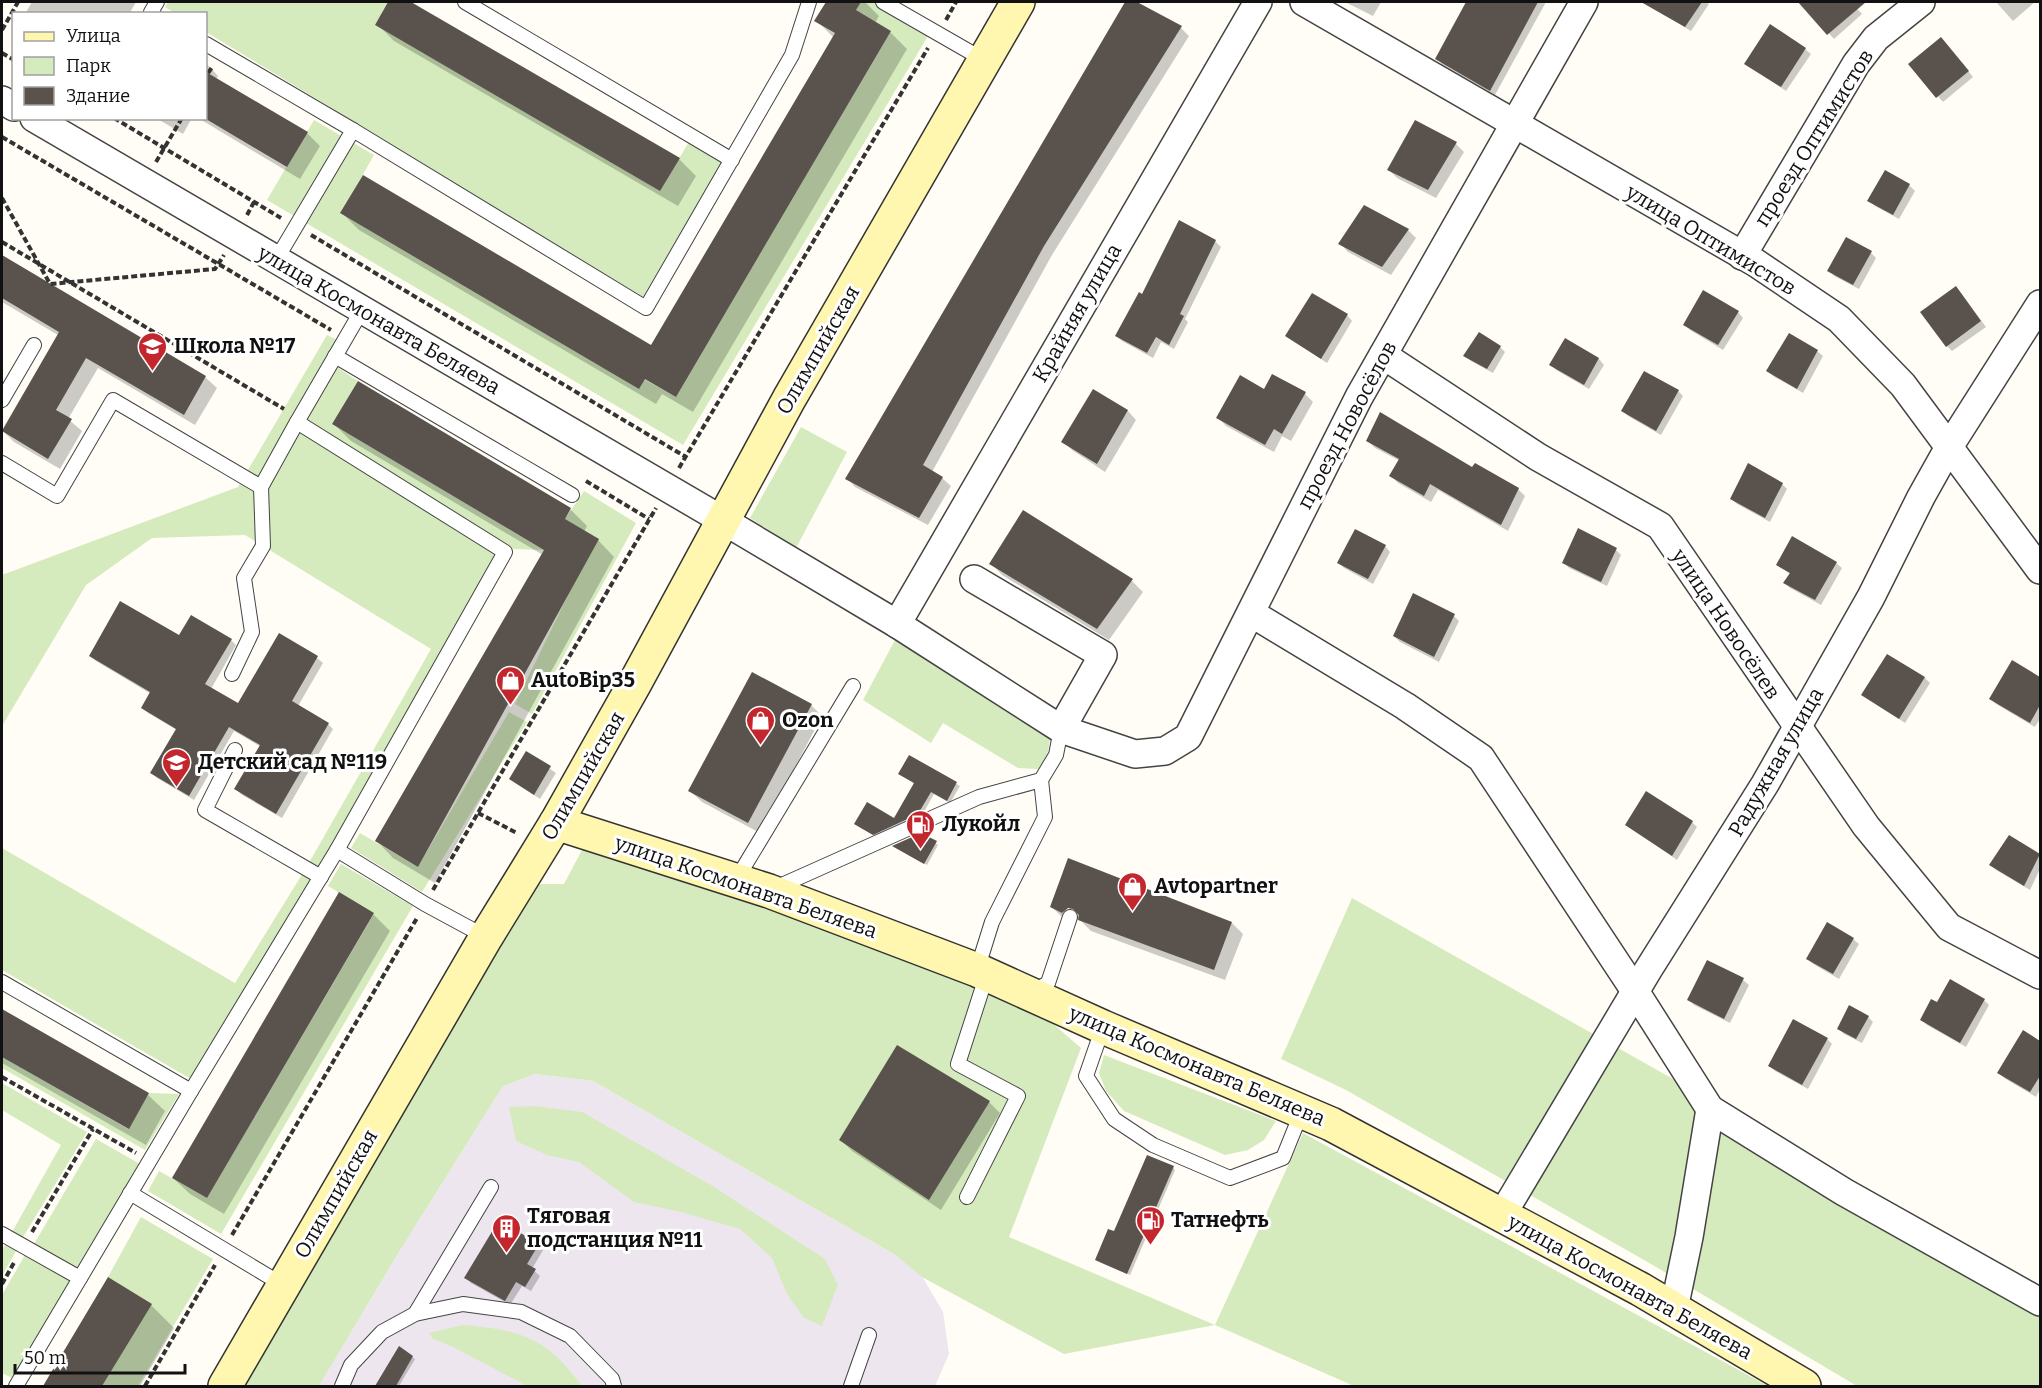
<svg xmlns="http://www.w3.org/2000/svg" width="2042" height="1388" font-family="Bitter,serif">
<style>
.industrial{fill:#eee6ef}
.green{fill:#d5ebbd}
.shadow{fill:#0003;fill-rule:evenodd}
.building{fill:#5a524d}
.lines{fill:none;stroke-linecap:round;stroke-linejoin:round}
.lane-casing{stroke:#444;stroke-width:16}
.street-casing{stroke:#444;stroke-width:30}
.secondary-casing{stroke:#333;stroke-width:36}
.path{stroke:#333;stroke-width:4;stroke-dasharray:6 3;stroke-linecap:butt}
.lane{stroke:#fff;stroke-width:14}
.street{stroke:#fff;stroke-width:27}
.secondary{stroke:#fff6b0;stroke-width:33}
.labels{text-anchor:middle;stroke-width:6;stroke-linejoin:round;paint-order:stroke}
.street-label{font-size:21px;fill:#111;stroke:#fff}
.poi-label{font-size:21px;font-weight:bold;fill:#111;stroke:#fff;text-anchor:start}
</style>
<rect width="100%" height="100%" fill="#fffdf5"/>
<polygon class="industrial" points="535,1074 593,1081 894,1254 922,1276 943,1312 949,1354 935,1386 319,1386 399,1252 503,1086"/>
<g class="green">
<polygon points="168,2 388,2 375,25 660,190 689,142 722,162 643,297 206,32 206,14 175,13 165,7"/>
<polygon points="861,2 879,2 931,31 683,445 267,200 314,120 374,155 341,213 676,397 891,31 856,10"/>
<polygon points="327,335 337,340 335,366 358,381 332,424 544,550 513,549 496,556 314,879 191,1079 2,970 2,848 235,983 306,868 431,649 245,535 152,538 86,585 2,726 2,575 238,487"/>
<polygon points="801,427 847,452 796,548 750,518"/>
<polygon points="584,491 636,523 532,714 515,704 580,571 565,519"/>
<polygon points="895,640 1042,729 1050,740 1046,762 1038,769 1018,768 943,723 931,743 863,700"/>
<polygon points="509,712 527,722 422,892 351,848 360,833 418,867"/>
<polygon points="582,850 765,906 980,988 1051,1022 1081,1048 1009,1237 1215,1325 1303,1133 1768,1386 1354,1386 1215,1325 1064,1354 922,1277 894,1254 593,1081 535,1074 503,1086 399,1252 319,1386 243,1386 529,884 564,884"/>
<polygon points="341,864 413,906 221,1234 148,1191 159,1171 207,1198 374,914 328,886"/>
<polygon points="1352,898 2040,1286 2040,1386 1857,1386 1651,1264 1346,1090 1281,1059"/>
<polygon points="1104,1055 1276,1121 1264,1140 1248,1150 1225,1155 1124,1111 1106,1091 1099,1073"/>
<polygon points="2,1057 128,1129 149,1093 179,1094 145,1150 2,1068"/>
<polygon points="2,1083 87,1132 23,1237 9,1238 17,1249 2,1276 2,1250 61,1145 2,1110"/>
<polygon points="534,1106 582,1112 711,1185 825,1259 838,1285 822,1326 804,1318 787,1294 772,1258 740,1229 681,1212 634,1202 579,1162 547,1155 516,1141 509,1107"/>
<polygon points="96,1139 140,1164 78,1269 34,1244"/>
<polygon points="141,1217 213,1259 138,1386 102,1386 151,1304 108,1277"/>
<polygon points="25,1255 71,1281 12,1378 2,1373 2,1295"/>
<path d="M463 1325C521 1330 546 1337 582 1386H527L451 1346 433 1339 429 1333Z"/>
</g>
<g class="shadow">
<polygon points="32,2 136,2 129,14 25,14"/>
<polygon points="390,2 408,2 679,159 696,176 678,206 394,41 377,24"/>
<polygon points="827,2 865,2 879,16 875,23 890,32 907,49 693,412 662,394 656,404 359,230 342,213 652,347 834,38 816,20"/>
<polygon points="1126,2 1134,2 1181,28 1189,36 1052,255 932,472 942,478 951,486 928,525 855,487 847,478"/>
<polygon points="1345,2 1381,2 1373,16"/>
<polygon points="1467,2 1546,2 1495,95 1442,64 1437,59"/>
<polygon points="1642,2 1706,2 1709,4 1691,31"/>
<polygon points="1812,2 1851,2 1862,14 1834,39 1805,7"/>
<polygon points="1996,2 2035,2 2013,21"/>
<polygon points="1946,44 1973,77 1943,102 1910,64"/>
<polygon points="1805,49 1811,54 1786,91 1746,64"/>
<polygon points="206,63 218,76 216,79 307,133 320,146 300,179 198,118 206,118"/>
<polygon points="156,118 192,118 183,134"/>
<polygon points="1416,122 1456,144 1464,152 1436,198 1397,178 1389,170"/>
<polygon points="1885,172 1909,185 1915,191 1899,219 1875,206 1869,200"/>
<polygon points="1408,230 1416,238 1391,275 1348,252 1340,243"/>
<polygon points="1847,239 1871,253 1876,258 1859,289 1834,276 1829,270"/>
<polygon points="1215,241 1221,247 1185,319 1188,322 1174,349 1161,342 1153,358 1122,341 1117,336 1143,296"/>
<polygon points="2,257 205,377 217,388 195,425 98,368 68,419 82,431 60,469 14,442 2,430 58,335 2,302"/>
<polygon points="1961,293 1986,327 1952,351 1947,346"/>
<polygon points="1738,312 1743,318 1723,350 1690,330 1685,325"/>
<polygon points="1347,315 1352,321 1327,363 1287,336"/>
<polygon points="1565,340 1599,359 1604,365 1589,389 1556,370 1551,365"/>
<polygon points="1500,347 1505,352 1493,373 1471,361 1465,356"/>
<polygon points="1817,351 1823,356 1803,393 1773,376 1768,371"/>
<polygon points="358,383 571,510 587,526 584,532 598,540 614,557 435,883 393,858 377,841 543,555 351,441 334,424"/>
<polygon points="1094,391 1128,411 1136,420 1105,472 1072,450 1063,441"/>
<polygon points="1264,391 1305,394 1313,402 1291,441 1282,436 1274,452 1226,426 1218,417"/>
<polygon points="1678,391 1683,396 1661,435 1628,416 1623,411"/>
<polygon points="1368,441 1473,469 1518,489 1525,496 1508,531 1438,490 1431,502 1398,483 1391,476 1400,461 1375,448"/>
<polygon points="1782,484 1787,489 1770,522 1737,504 1731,498"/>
<polygon points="1023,512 1132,581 1143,592 1109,640 1002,575 991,563"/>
<polygon points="1385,546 1390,552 1373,584 1344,568 1339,563"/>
<polygon points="1616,550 1621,555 1607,586 1569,568 1564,563"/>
<polygon points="1836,563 1842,568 1821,605 1790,588 1785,583 1791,575 1778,565"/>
<polygon points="1454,616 1459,621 1439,662 1400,642 1394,636"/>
<polygon points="280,635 317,658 323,663 298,706 328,724 333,729 282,818 242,795 236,789 261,747 234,731 194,800 157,778 152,773 177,730 148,713 142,708 151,694 96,661 90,656 180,637 231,640 236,645 211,689 239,705"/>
<polygon points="1888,656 1925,678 1930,683 1905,723 1863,695"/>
<polygon points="2013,662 2040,679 2040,719 2035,727 1996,704 1991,699"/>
<polygon points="811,705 822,716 760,833 702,802 690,791"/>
<polygon points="526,753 556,773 540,799 510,779"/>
<polygon points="910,757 960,786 950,803 934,794 921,817 877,837 859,827 894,820 915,784 900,774"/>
<polygon points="1692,822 1697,827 1677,860 1627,825"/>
<polygon points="921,834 938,845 927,865 896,848"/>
<polygon points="2009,837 2040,857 2040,869 2030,890 1996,870 1991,864"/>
<path d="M1069 860 1232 923 1243 934 1225 980 1091 931 1079 919 1074 923 1063 918 1051 906ZM1072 902 1074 905 1063 914V910Z"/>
<polygon points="339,894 373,914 390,931 224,1214 190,1194 173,1178"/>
<polygon points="1853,939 1859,944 1839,979 1813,964 1808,959"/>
<polygon points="1708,962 1743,980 1749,985 1730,1023 1694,1005 1689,1000"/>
<polygon points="1984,1000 1989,1005 1966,1047 1927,1025 1922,1020"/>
<polygon points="2,1011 148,1095 165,1111 146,1145 2,1063"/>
<polygon points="1868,1017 1873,1022 1862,1043 1844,1034 1839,1029"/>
<polygon points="2023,1032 2040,1043 2040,1089 2036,1097 2004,1078 1999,1072"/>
<polygon points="1827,1039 1832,1044 1808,1089 1775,1071 1770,1066"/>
<polygon points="989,1102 1000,1113 941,1210 852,1151 841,1140"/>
<polygon points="1173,1167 1175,1170 1130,1275 1099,1262"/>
<polygon points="538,1245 543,1250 532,1269 540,1276 531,1291 522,1286 510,1305 471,1283 466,1278"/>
<polygon points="108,1279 151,1305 174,1328 140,1386 45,1386"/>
<polygon points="399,1348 415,1359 399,1386 377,1386"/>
</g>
<g class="building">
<polygon points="388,2 411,2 680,158 660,191 375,25"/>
<polygon points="826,2 861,2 856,10 891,31 676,397 645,379 639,389 340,213 363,175 651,345 835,33 814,21"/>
<polygon points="1125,2 1137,2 1182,26 1044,246 923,465 943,477 919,518 845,479"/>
<polygon points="1466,2 1538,2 1490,91 1435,59"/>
<polygon points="1641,2 1702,2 1685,27"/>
<polygon points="1798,2 1866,2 1827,35"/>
<polygon points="1770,24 1806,48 1781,87 1744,64"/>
<polygon points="1941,37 1969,71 1936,98 1908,64"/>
<polygon points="206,72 308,132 287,167 206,119"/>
<polygon points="1415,120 1457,142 1428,190 1387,170"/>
<polygon points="1885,170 1910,184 1893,215 1867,201"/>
<polygon points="1364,205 1409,229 1382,267 1338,244"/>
<polygon points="1179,220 1216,240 1180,314 1184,316 1169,345 1156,337 1147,353 1115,336 1139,292 1142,294"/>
<polygon points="1846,237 1872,251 1853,285 1827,271"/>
<polygon points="2,255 206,376 184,415 86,358 56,410 72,419 48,459 2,431 59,332 2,298"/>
<polygon points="1956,286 1981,321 1946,347 1920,312"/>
<polygon points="1703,290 1739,311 1718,345 1683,325"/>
<polygon points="1312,293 1348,314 1321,359 1285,336"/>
<polygon points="1479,332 1501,346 1487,369 1463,356"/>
<polygon points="1789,333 1818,350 1797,389 1766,371"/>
<polygon points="1565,338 1599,358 1584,385 1549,365"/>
<polygon points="1644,371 1679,390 1656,431 1621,411"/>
<polygon points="1272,374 1306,392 1282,434 1274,429 1265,445 1216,418 1240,375 1264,389"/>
<polygon points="358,381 571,508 565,519 599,539 418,867 375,841 544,550 332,424"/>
<polygon points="1093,389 1128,410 1097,464 1061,442"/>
<polygon points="1380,412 1472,467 1475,463 1519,488 1501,525 1430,484 1424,496 1389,476 1399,459 1366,441"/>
<polygon points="1748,463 1783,483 1765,518 1730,499"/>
<polygon points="1023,510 1133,579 1097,629 989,564"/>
<polygon points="1578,528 1617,548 1601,582 1562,563"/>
<polygon points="1355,529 1386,545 1368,579 1337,563"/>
<polygon points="1792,536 1837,562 1815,600 1783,583 1790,573 1776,565"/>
<polygon points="1413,593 1455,614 1434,657 1393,636"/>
<polygon points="120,601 179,635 191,615 232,639 205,684 238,703 279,633 318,656 292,701 329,723 276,814 234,789 260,745 229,727 189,796 150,773 176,729 141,708 150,692 89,656"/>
<polygon points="1887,654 1925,677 1899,719 1861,695"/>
<polygon points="2012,660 2040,677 2040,705 2030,723 1989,699"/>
<polygon points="752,672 812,704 748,823 688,791"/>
<polygon points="526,751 551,766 534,795 509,779"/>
<polygon points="909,755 957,782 947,801 931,792 918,814 873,835 854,824 867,802 894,818 914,783 898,774"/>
<polygon points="1646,791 1693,821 1672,856 1625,825"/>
<polygon points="921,833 937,841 924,864 892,846"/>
<polygon points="2009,835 2040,854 2024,886 1989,865"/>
<polygon points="1068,858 1232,922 1214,970 1078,920 1079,915 1073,909 1068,908 1062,913 1050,907"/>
<polygon points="339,892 374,913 207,1198 172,1178"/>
<polygon points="1827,922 1854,938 1833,974 1806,959"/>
<polygon points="1707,960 1744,978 1724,1019 1687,1000"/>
<polygon points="1950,979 1985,999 1960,1043 1920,1020 1931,999 1937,1002"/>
<polygon points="1849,1005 1869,1016 1856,1039 1837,1029"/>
<polygon points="2,1009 149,1093 129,1129 2,1057"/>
<polygon points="1793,1019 1828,1038 1802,1085 1768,1066"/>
<polygon points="2023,1030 2040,1041 2040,1076 2030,1092 1997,1073"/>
<polygon points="897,1045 990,1101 929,1200 839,1140"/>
<polygon points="1147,1155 1174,1166 1127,1274 1095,1260 1108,1229 1114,1231"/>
<polygon points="499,1220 539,1244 527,1264 536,1269 525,1287 516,1282 505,1301 464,1278"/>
<polygon points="108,1277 152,1304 102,1386 43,1386"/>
<polygon points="399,1346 413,1356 396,1386 375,1386"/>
</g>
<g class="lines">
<defs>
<g id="lane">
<polyline points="465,2 732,160"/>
<polyline points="883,2 984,60"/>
<polyline points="154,14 151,12 157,2"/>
<polyline points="206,44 353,130 276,260"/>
<polyline points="353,130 646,308 792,55 809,2"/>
<polyline points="335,356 572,495"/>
<polyline points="2,400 34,345"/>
<polyline points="2,463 57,496 113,400 261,487"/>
<polyline points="232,674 252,632 244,578 263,546 261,487 297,422"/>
<polyline points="235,750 205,810 321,877"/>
<polyline points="337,850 425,904 486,937"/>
<polyline points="736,880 853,686"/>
<polyline points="773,889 979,797 1041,780 1056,755 1061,729"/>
<polyline points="977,970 992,922 1045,817 1041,780"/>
<polyline points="2,982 191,1091"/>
<polyline points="1032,992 1048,983 1070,917"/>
<polyline points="1103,1027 1086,1076 1114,1119 1153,1145 1230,1178 1283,1158 1302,1111"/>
<polyline points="130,1193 283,1285"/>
<polyline points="967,1197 1018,1096 958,1064 987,974"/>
<polyline points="2,1234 80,1278"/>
<polyline points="415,1314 491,1187"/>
<polyline points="16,1386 191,1091 337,850 505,552 297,422 362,310"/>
<polyline points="342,1386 351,1365 382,1332 415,1314 463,1304 521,1312 570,1336 612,1379 614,1386"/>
<polyline points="851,1386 869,1335"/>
</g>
<g id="street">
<polyline points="1304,2 1756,263 1839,319 1903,385 2040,570"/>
<polyline points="2,100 14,107"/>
<polyline points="34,118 724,521 897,624 1061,729 1135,754 1165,751 1188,737 1359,397 1584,2"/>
<polyline points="1742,256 1856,64 1876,38 1921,2"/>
<polyline points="1383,355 1538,457 1660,526 1866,826 1949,927 2040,975"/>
<polyline points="974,579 1103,655 1061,729"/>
<polyline points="1251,613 1405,706 1481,758 1635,991 1710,1109 1844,1192 2040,1302"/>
<polyline points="897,624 1258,2"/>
<polyline points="1502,1215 1648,970 1765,784 1871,597 1921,497 1949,447 2040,304"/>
<polyline points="1674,1309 1689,1237 1710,1109"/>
</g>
<g id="secondary">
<polyline points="556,823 769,891 977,970 1103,1027 1331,1124 1640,1289 1804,1386"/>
<polyline points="225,1386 486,937 556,823 635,683 789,399 1018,2"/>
</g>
</defs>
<use href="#lane" class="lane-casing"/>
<use href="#street" class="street-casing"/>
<use href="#secondary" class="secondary-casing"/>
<g class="path">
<polyline points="946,20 956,2"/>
<polyline points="2,30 18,2"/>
<polyline points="2,53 14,60"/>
<polyline points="208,73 213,66"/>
<polyline points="114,118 281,218"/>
<polyline points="2,137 331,330"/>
<polyline points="156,162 182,118"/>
<polyline points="2,198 50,284 215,269 224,255"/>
<polyline points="247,215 254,202"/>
<polyline points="311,235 686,457"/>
<polyline points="2,242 284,409"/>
<polyline points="679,468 928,48"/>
<polyline points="586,481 649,519"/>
<polyline points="478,813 517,833"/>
<polyline points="433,890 656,508"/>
<polyline points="2,1077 136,1153"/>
<polyline points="32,1232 93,1129"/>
<polyline points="232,1235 417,918"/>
<polyline points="2,1284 15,1261"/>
<polyline points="145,1386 215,1265"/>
</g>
<use href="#lane" class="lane"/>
<use href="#street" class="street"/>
<use href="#secondary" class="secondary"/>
</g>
<defs>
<symbol id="school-pin" viewBox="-11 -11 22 30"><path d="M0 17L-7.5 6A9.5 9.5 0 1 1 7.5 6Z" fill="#c4262e" stroke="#fff"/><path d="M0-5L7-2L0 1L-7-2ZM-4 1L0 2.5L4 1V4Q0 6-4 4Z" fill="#fff"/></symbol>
<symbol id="shop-pin" viewBox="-11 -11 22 30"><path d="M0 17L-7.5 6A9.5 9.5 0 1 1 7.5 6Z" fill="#c4262e" stroke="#fff"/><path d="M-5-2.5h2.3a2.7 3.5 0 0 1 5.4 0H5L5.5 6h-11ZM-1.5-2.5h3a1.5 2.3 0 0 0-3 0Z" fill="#fff"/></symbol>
<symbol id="fuel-pin" viewBox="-11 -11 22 30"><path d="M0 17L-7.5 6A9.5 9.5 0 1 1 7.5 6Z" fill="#c4262e" stroke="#fff"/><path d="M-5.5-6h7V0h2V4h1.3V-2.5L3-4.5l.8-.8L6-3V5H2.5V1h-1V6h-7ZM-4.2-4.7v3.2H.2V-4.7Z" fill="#fff"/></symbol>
<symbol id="building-pin" viewBox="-11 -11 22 30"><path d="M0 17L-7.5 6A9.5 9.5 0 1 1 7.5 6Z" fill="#c4262e" stroke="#fff"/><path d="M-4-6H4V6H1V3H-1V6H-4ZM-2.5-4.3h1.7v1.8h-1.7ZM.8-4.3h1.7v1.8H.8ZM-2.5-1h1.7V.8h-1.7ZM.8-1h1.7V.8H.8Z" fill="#fff"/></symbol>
</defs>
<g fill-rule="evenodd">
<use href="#school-pin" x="136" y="330" width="33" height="45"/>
<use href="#shop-pin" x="494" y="664" width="33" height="45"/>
<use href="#shop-pin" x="744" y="704" width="33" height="45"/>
<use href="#school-pin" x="160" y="746" width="33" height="45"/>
<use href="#fuel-pin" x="904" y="808" width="33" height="45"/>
<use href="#shop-pin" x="1116" y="870" width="33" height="45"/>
<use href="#fuel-pin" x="1134" y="1204" width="33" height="45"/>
<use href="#building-pin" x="490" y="1212" width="33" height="45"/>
</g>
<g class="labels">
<g class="street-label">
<text transform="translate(1814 138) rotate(-58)" y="7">проезд Оптимистов</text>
<text transform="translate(1711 240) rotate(31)" y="7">улица Оптимистов</text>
<text transform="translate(1077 313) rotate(-60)" y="7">Крайняя улица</text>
<text transform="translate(379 320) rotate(30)" y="7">улица Космонавта Беляева</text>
<text transform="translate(818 350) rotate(-60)" y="7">Олимпийская</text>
<text transform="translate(1347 425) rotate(-62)" y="7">проезд Новосёлов</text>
<text transform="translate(1726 624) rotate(56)" y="7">улица Новосёлев</text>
<text transform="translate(1776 762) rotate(-60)" y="7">Радужная улица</text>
<text transform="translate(583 776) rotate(-60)" y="7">Олимпийская</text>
<text transform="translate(746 887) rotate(19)" y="7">улица Космонавта Беляева</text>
<text transform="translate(1197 1066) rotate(23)" y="7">улица Космонавта Беляева</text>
<text transform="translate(336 1194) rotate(-60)" y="7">Олимпийская</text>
<text transform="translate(1630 1287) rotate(29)" y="7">улица Космонавта Беляева</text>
</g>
<g class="poi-label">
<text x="174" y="353">Школа №17</text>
<text x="531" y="687">AutoBip35</text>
<text x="782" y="727">Ozon</text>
<text x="198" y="769">Детский сад №119</text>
<text x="942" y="831">Лукойл</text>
<text x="1154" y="893">Avtopartner</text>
<text x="527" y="1223">Тяговая<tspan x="527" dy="24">подстанция №11</tspan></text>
<text x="1171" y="1227">Татнефть</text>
</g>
</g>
<rect width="2042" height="1388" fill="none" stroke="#111111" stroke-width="6"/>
<rect x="12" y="12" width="195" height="108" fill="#ffffff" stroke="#a0a0a0" stroke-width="1.5"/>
<rect x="24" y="32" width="30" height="9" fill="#fff6b0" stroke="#a0a0a0" stroke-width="1.5"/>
<text x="66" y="42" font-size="18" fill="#111111">Улица</text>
<rect x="24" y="57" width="30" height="18" fill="#d5ebbd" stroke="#a0a0a0" stroke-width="1.5"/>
<text x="66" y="72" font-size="18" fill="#111111">Парк</text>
<rect x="24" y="87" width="30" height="18" fill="#5a524d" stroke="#a0a0a0" stroke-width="1.5"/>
<text x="66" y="102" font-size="18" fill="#111111">Здание</text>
<path d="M15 1364v9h170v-9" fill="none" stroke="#111111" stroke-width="3"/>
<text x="24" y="1364" font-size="18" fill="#111111" stroke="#ffffff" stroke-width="4.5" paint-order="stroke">50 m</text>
</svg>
